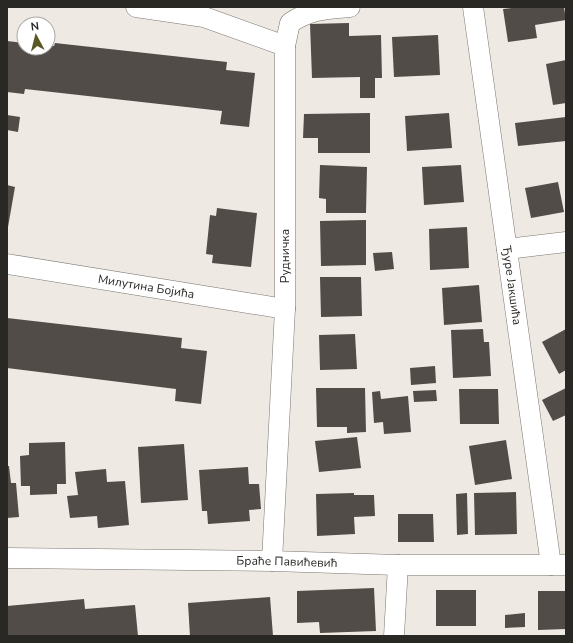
<svg xmlns="http://www.w3.org/2000/svg" width="573" height="643" font-family="'Nunito Sans',sans-serif">
<style>
.building{fill:#514c47}
.lines{fill:none;stroke-linecap:round;stroke-linejoin:round}
.minor-casing{stroke:#7c7671;stroke-width:21}
.minor{stroke:#fff;stroke-width:20}
.labels{text-anchor:middle;stroke-width:4;stroke-linejoin:round;paint-order:stroke}
.street-label{font-size:12px;fill:#2a2825;stroke:#fff}
</style>
<rect width="100%" height="100%" fill="#efe9e3"/>
<g class="building">
<polygon points="519,7 564,7 566,20 535,25 537,38 508,42 503,9"/>
<polygon points="349,23 349,36 381,35 382,78 375,78 375,98 360,98 360,77 312,78 310,24"/>
<polygon points="438,35 440,75 394,77 392,37"/>
<polygon points="7,41 24,43 24,48 48,48 48,46 54,46 55,43 227,62 226,70 255,73 249,127 220,124 222,111 25,89 24,94 7,92"/>
<polygon points="566,60 566,103 553,105 546,64"/>
<polygon points="370,113 370,153 318,153 318,138 303,138 304,114"/>
<polygon points="449,113 452,148 407,151 405,116"/>
<polygon points="7,115 20,117 18,132 7,130"/>
<polygon points="566,117 566,141 518,146 515,123"/>
<polygon points="320,165 367,167 366,213 326,213 326,199 319,198"/>
<polygon points="461,165 464,202 424,205 422,167"/>
<polygon points="558,182 564,212 531,218 525,188"/>
<polygon points="7,185 15,187 8,227 7,227"/>
<polygon points="217,208 257,213 251,267 212,263 213,255 206,254 210,215 216,216"/>
<polygon points="366,220 366,265 321,266 320,221"/>
<polygon points="467,227 469,268 430,270 429,229"/>
<polygon points="392,252 394,269 375,271 373,253"/>
<polygon points="320,277 361,277 362,316 321,317"/>
<polygon points="479,285 482,322 444,325 442,288"/>
<polygon points="7,318 182,338 181,348 207,351 201,404 175,401 176,389 7,368"/>
<polygon points="483,329 484,342 489,342 491,376 453,378 451,330"/>
<polygon points="566,329 566,370 559,374 542,342"/>
<polygon points="355,334 357,369 320,370 319,335"/>
<polygon points="435,366 436,383 411,385 410,368"/>
<polygon points="316,388 365,388 366,432 347,433 347,427 317,427"/>
<polygon points="566,388 566,415 553,421 542,400"/>
<polygon points="459,389 498,389 499,424 460,424"/>
<polygon points="436,390 437,401 414,402 413,391"/>
<polygon points="380,391 381,399 408,396 411,432 384,434 383,422 374,423 372,392"/>
<polygon points="357,437 361,468 319,472 315,441"/>
<polygon points="506,440 512,479 475,485 469,446"/>
<polygon points="65,442 66,484 57,484 57,494 30,495 30,486 21,486 20,456 29,455 29,443"/>
<polygon points="184,444 188,500 141,503 138,447"/>
<polygon points="7,466 9,466 11,483 16,483 19,517 7,518"/>
<polygon points="248,467 249,484 259,484 261,509 249,510 250,521 208,524 207,511 202,511 199,470"/>
<polygon points="106,469 107,482 125,481 129,525 98,528 97,516 70,518 67,496 78,495 75,472"/>
<polygon points="516,492 517,534 475,535 474,493"/>
<polygon points="354,493 354,495 374,495 375,516 354,517 355,534 317,536 316,494"/>
<polygon points="467,493 468,534 457,535 456,494"/>
<polygon points="398,514 433,514 434,542 398,542"/>
<polygon points="374,588 376,631 320,633 319,622 297,623 297,591"/>
<rect x="436" y="590" width="40" height="36"/>
<polygon points="538,591 566,591 566,629 538,630"/>
<polygon points="270,597 273,636 190,636 188,603"/>
<polygon points="84,599 85,609 135,605 138,636 7,636 7,606"/>
<polygon points="525,613 525,627 505,628 505,615"/>
</g>
<g class="lines">
<defs>
<g id="minor">
<polyline points="136,7 204,17 285,46 285,309 272,561"/>
<path id="s1" d="M473 7 551 565"/>
<path d="M285 46 290 23C311 9 326 9 350 7"/>
<polyline points="507,249 566,242"/>
<path id="s2" d="M7 264 285 309"/>
<path id="s3" d="M7 558 272 561 398 565H566"/>
<polyline points="394,636 398,565"/>
</g>
</defs>
<use href="#minor" class="minor-casing"/>
<use href="#minor" class="minor"/>
</g>
<g class="labels">
<g class="street-label">
<text transform="translate(285 256) rotate(-90)" y="4">Рудничка</text>
<text dy="4" stroke="none"><textPath href="#s2" startOffset="141">Милутина Бојића</textPath></text>
<text dy="4" stroke="none"><textPath href="#s1" startOffset="281">Ђуре Јакшића</textPath></text>
<text dy="4" stroke="none"><textPath href="#s3" startOffset="280">Браће Павићевић</textPath></text>
</g>
</g>
<rect width="573" height="643" fill="none" stroke="#2a2825" stroke-width="16"/>
<g transform="translate(36 36) rotate(353)"><circle r="19" fill="#ffffff" stroke="#aaa9a8"/>
<path d="M0-3L7 15L0 10L-7 15Z" fill="#5a5925"/>
<text y="-6" font-size="11" font-weight="bold" text-anchor="middle" fill="#2a2825">N</text>
</g>
</svg>
